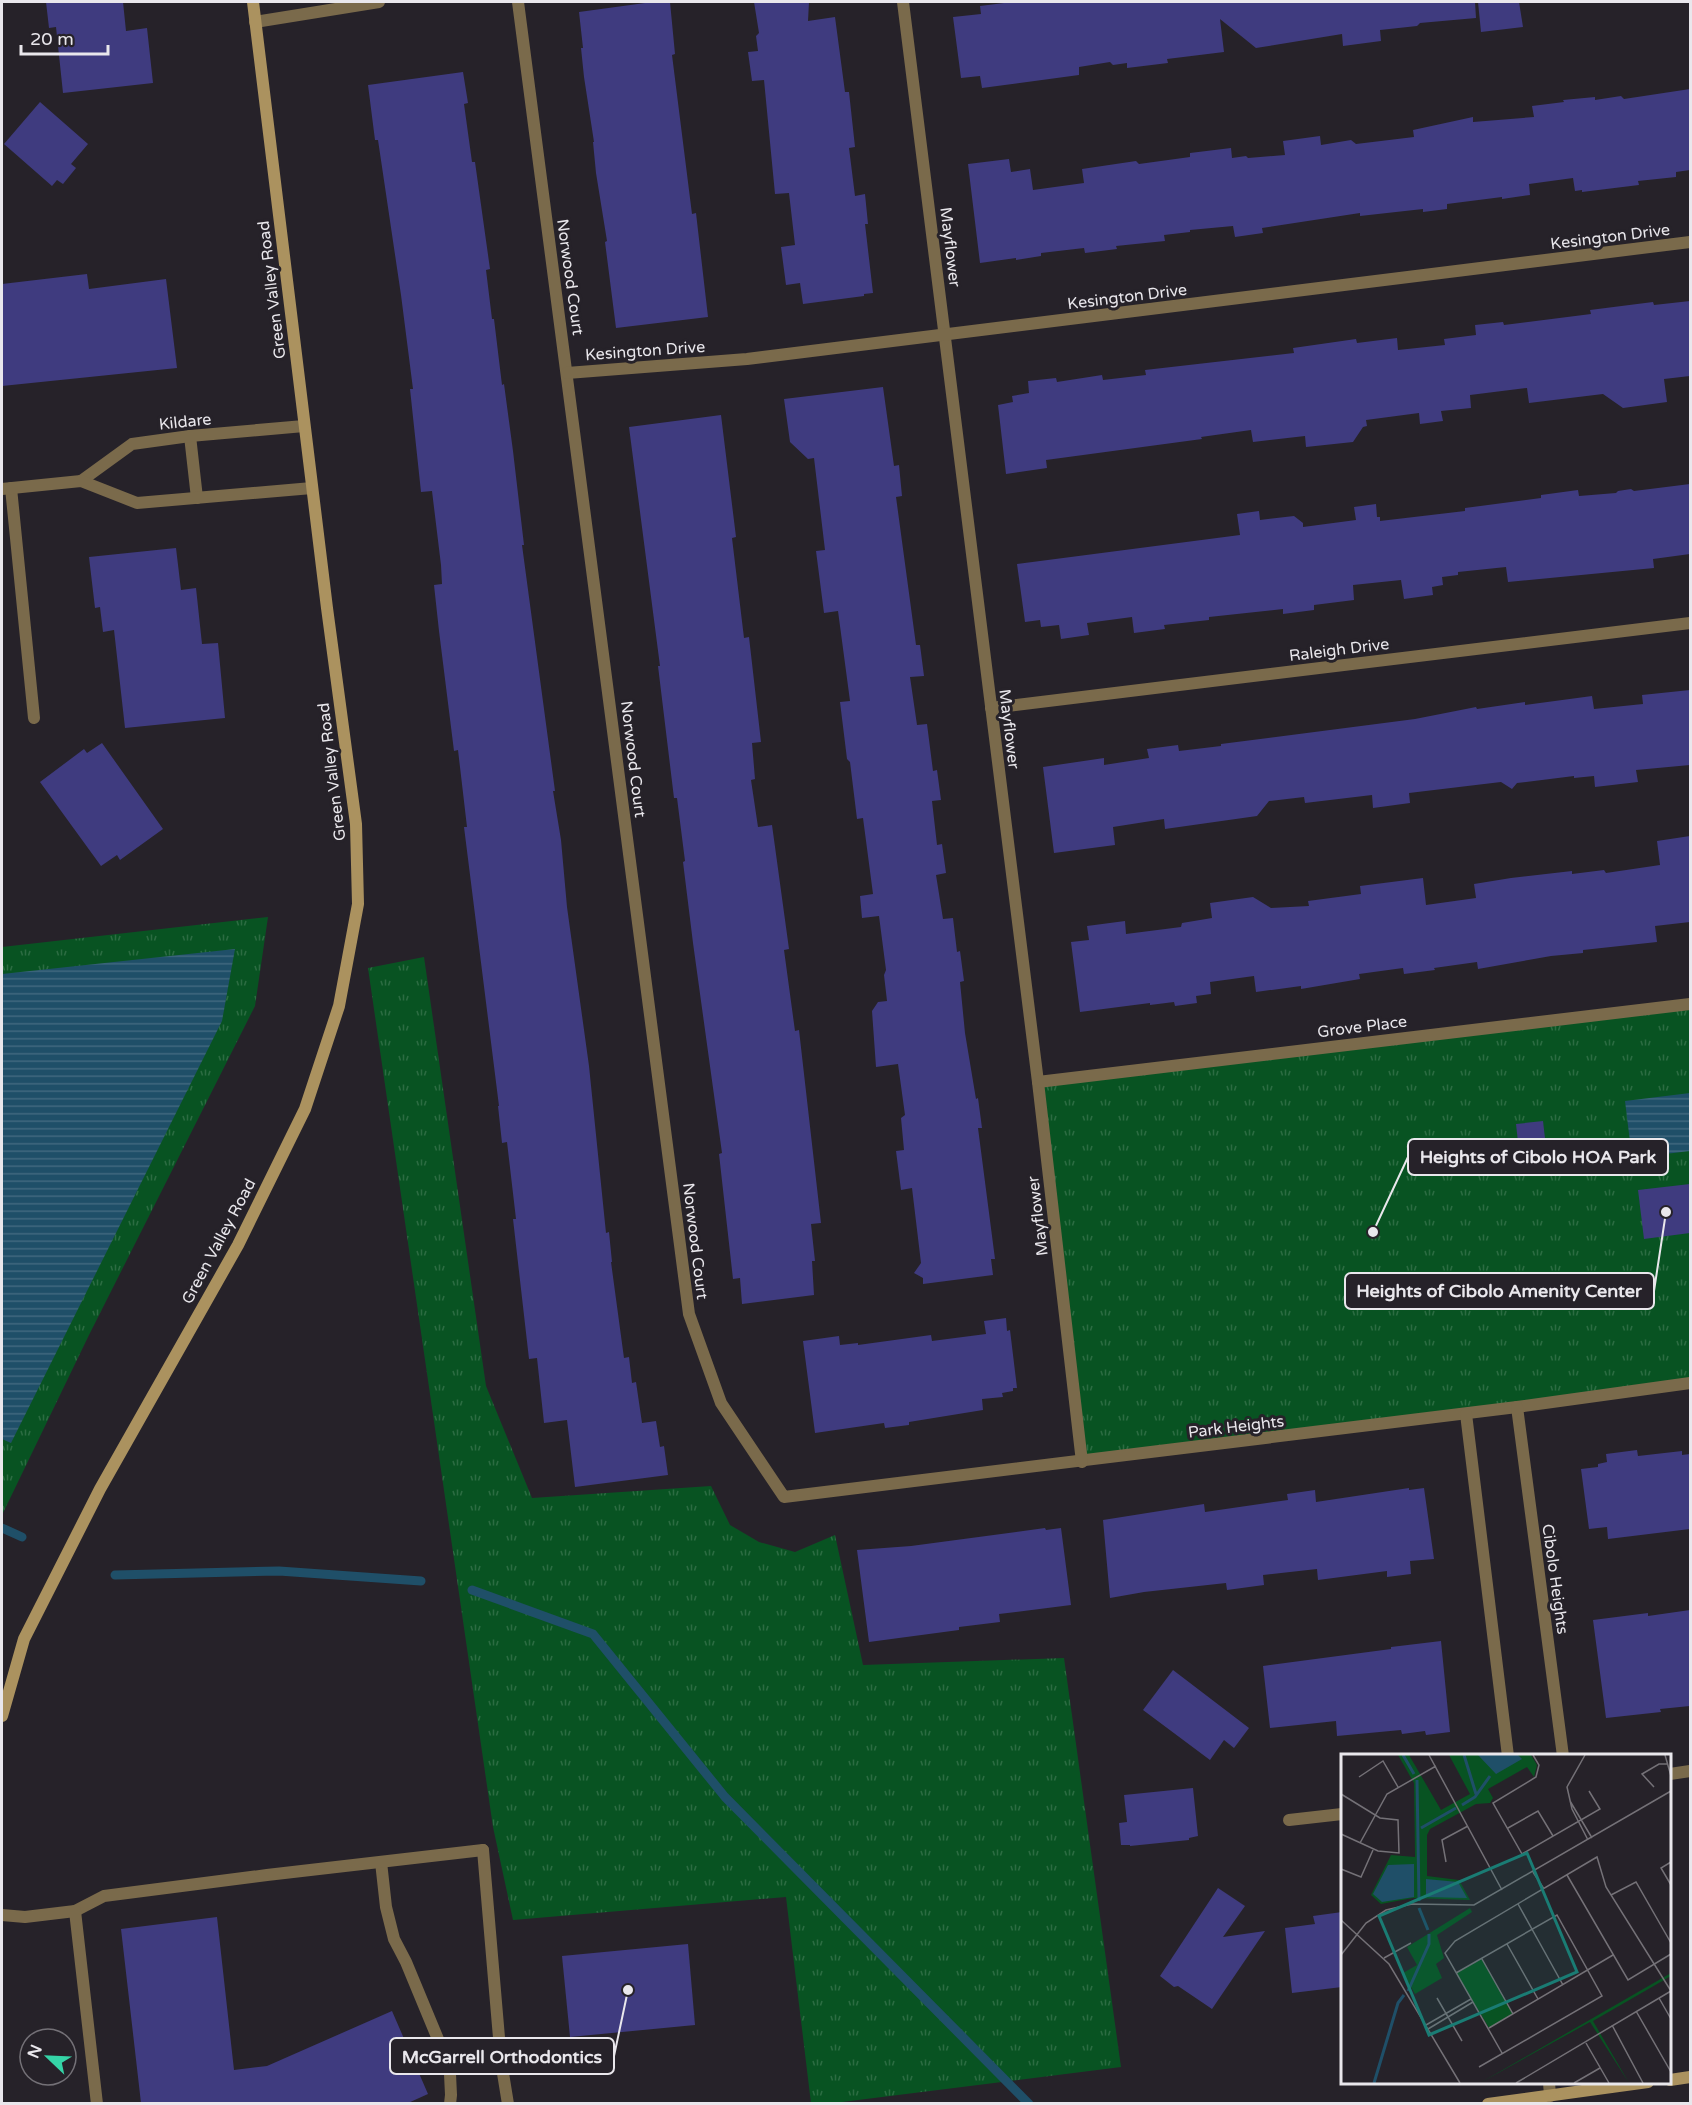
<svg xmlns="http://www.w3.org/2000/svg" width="1692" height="2105" font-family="'Varela Round',sans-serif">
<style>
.park{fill:url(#park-tufts)}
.water{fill:url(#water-rules)}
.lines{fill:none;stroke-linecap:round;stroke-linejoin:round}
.stream{stroke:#1f4f68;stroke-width:9}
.building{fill:#3f3b7f}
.lane{stroke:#7a6a4b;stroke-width:12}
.street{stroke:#7a6a4b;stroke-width:12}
.secondary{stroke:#ab925f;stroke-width:12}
.labels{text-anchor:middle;stroke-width:6;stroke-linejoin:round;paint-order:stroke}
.street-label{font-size:16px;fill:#e9e7ec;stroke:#262229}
.inset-river{fill:none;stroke:#1f4f68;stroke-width:3}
.inset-road{fill:none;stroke:#747177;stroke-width:1.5}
.view{fill:#1a7c74;fill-opacity:0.15;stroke:#1a7c74;stroke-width:3}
.inset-edge{fill:none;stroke:#e9e7ec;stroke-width:3}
.leader{fill:none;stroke:#e9e7ec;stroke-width:2}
.callout-dot{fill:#e9e7ec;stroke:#262229;stroke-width:2}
.callout{fill:#262229;stroke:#e9e7ec;stroke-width:2}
.callout-label{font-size:18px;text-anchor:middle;font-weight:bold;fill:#e9e7ec}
</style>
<defs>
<pattern id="park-tufts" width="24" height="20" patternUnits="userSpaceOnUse" patternTransform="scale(1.5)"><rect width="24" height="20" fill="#085322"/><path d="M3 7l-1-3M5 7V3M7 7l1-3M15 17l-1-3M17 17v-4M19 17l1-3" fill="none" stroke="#2c6c42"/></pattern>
<pattern id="water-rules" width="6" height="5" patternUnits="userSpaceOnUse" patternTransform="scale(1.5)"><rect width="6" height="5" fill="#1f4f68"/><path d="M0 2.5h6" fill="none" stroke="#40687e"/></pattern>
</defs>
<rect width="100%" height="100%" fill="#262229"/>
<g class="park">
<polygon points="268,917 255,1006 89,1335 2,1515 2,947"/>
<polygon points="424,957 486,1386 532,1498 711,1486 730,1525 759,1542 795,1552 835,1535 863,1665 1064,1658 1121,2067 834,2103 811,2103 786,1897 513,1920 493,1827 368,968"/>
<polygon points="1690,1004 1690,1382 1082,1462 1038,1082"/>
</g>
<g class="water">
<polygon points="235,949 222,1021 11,1443 2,1439 2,974"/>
<polygon points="1690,1093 1690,1151 1632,1158 1625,1101"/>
</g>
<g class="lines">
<g class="stream">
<polyline points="2,1528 22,1537"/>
<polyline points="115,1575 279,1571 421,1581"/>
<polyline points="472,1590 593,1634 725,1797 1029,2104"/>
</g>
</g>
<g class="building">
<polygon points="46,2 123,2 126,31 147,28 153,83 63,93 56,27 49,28"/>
<polygon points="645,2 670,2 675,54 672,55 692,214 696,213 708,317 616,328 605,242 607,241 596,173 593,142 594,142 584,77 581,48 583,48 579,12 645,3"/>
<polygon points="754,2 809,2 808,21 835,17 845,92 849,92 855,147 849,148 855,196 865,194 868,224 865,224 873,293 864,294 864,296 803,304 800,283 786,285 781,247 795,245 789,193 775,194 764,80 752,81 748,52 758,51 756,36 759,33"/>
<polygon points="1012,2 1475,2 1476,18 1420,23 1417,26 1380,30 1381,41 1343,46 1342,34 1256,48 1220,19 1224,52 1167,59 1168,63 1127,68 1127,63 1113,65 1110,62 1079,67 1079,75 982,88 980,76 961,78 953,17 981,14 980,6"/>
<polygon points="1478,2 1519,2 1523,27 1481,32"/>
<polygon points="463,72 468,103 464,104 472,162 475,162 490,269 486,270 492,319 494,319 502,385 504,384 513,451 524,545 522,545 555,791 553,791 561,840 567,907 589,1066 606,1233 609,1232 612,1262 611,1262 624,1358 629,1357 632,1383 636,1382 642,1423 656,1421 660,1447 664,1446 668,1475 575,1487 567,1420 544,1423 537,1358 529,1359 513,1219 516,1219 507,1142 502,1143 498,1106 499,1106 464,827 467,827 458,750 454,751 439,631 434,585 442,584 441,565 432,491 421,492 410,389 413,389 401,295 378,140 375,140 368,85"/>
<polygon points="1690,89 1690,170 1676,172 1676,177 1638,181 1639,185 1582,192 1582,190 1575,191 1573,178 1529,184 1530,195 1502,199 1502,197 1447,204 1447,209 1423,212 1423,209 1360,216 1360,213 1262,228 1263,233 1235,237 1233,226 1190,230 1190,232 1164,235 1165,241 1116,246 1117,249 1085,253 1084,248 1041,253 1041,256 1016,260 1016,258 980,263 968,164 1009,159 1011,172 1030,169 1033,190 1084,183 1082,169 1136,161 1139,164 1190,157 1190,153 1231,148 1232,158 1246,156 1248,158 1285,155 1283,141 1320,136 1321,145 1351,140 1356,144 1414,137 1413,130 1473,117 1473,122 1534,117 1532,106 1564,102 1563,100 1595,97 1595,100 1621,96 1624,99"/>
<polygon points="40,102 88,144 71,164 76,168 63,184 57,180 52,186 4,144"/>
<polygon points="87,274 89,289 166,279 177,368 2,386 2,284"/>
<polygon points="1690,301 1690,376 1664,379 1667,402 1623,408 1603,394 1529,403 1527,388 1470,395 1471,408 1441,411 1443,421 1420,424 1419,413 1366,420 1367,426 1363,427 1353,442 1306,447 1305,436 1253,442 1251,430 1201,437 1202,439 1046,460 1047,468 1006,474 998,405 1013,402 1012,396 1029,393 1028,381 1056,378 1057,382 1102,375 1103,380 1146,375 1145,370 1294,353 1293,348 1356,339 1357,343 1397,338 1398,350 1445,345 1444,339 1476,335 1475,325 1503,322 1504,325 1591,314 1590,310 1653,302 1654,305"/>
<polygon points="883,387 894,466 899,465 902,496 896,497 916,645 920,645 924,676 910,677 917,725 927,724 933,771 937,770 941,800 932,801 937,845 942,844 946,873 936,875 943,919 953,918 957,952 960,951 964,981 960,982 965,1033 976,1099 978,1098 982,1128 978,1128 995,1259 991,1259 993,1275 923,1284 923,1278 914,1273 921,1263 912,1188 901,1190 896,1151 904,1150 901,1118 905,1115 898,1064 876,1067 872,1011 878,1002 887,1001 884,975 886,970 879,916 862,918 860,896 873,894 863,818 857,819 850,762 847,759 840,702 850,701 838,611 824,613 816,551 825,550 814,458 808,459 790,442 784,399"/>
<polygon points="721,415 736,537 732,538 744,638 749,637 761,742 752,743 755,779 751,780 758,827 772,825 789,949 784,950 795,1031 799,1030 821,1223 811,1224 815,1261 812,1261 814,1295 742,1304 740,1278 733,1279 719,1154 722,1153 693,943 683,862 685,861 677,798 674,798 658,666 660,666 629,427"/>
<polygon points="1690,484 1690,554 1653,559 1654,568 1508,582 1506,567 1458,572 1458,575 1442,577 1443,585 1432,587 1433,595 1404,599 1401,580 1353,585 1354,600 1314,605 1314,610 1283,614 1283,609 1209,617 1209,620 1164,625 1165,629 1134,633 1132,617 1087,623 1089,635 1061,639 1059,625 1041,627 1040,620 1025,622 1017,564 1240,535 1237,514 1259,511 1260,520 1294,516 1303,523 1303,527 1356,520 1354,507 1376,504 1377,517 1380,517 1380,521 1465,511 1465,508 1541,498 1541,495 1578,490 1579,496 1616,493 1618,491 1631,489 1634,491"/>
<polygon points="176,548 181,590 196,588 202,644 218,643 225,718 125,728 114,630 103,632 100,607 95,608 89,557"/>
<polygon points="1690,690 1690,765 1636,770 1638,782 1595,787 1594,776 1574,778 1574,776 1517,783 1512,789 1501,782 1409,793 1410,803 1373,808 1372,795 1305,803 1304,797 1269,801 1257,816 1165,829 1164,819 1113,827 1115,845 1054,853 1043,767 1104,758 1104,765 1149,758 1147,749 1178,745 1179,751 1221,746 1221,744 1415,719 1476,707 1477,709 1525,702 1525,705 1592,696 1594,709 1643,704 1642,695"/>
<polygon points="102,743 163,829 120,860 117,855 101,866 40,782 84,749 87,753"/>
<polygon points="1690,836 1690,922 1655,926 1657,942 1583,950 1583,953 1551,956 1478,969 1477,962 1434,968 1435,970 1404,974 1403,968 1359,974 1360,979 1301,989 1301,986 1256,992 1254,976 1210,982 1211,994 1196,996 1197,1003 1175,1006 1174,1002 1150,1005 1150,1003 1080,1012 1071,942 1089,940 1087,926 1125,921 1126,934 1181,927 1182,923 1212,918 1210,903 1253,897 1271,908 1309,906 1308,901 1361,894 1360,886 1423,878 1426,905 1476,898 1474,884 1511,878 1572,871 1572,874 1604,870 1606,873 1660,865 1657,841"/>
<polygon points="1543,1121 1546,1147 1519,1151 1516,1124"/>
<polygon points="1690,1184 1690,1233 1644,1239 1638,1190"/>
<polygon points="1006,1318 1007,1331 1010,1330 1017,1388 1013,1388 1013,1391 1002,1393 1003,1397 982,1399 983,1410 909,1422 909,1425 885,1428 884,1423 815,1433 803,1341 839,1336 840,1345 858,1343 858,1345 931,1335 932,1341 986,1334 984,1321"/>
<polygon points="1637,1450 1638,1456 1682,1451 1682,1455 1690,1454 1690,1529 1608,1539 1607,1527 1589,1529 1581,1469 1598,1467 1598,1464 1607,1462 1606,1454"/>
<polygon points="1409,1488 1409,1490 1424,1488 1434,1559 1410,1561 1411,1574 1387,1577 1387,1571 1318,1580 1317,1569 1263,1575 1264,1585 1227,1590 1226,1583 1144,1592 1110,1598 1103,1520 1204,1504 1205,1512 1288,1500 1287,1494 1315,1490 1316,1502"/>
<polygon points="1045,1528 1046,1530 1061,1528 1071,1605 999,1614 1000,1622 959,1627 959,1630 869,1642 857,1550 911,1546"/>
<polygon points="1690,1610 1690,1706 1660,1709 1661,1712 1606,1718 1593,1620 1648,1613 1648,1616"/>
<polygon points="1441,1641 1450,1732 1426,1735 1425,1731 1402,1734 1401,1730 1337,1736 1336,1721 1270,1728 1263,1666 1391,1649 1391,1647"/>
<polygon points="1173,1670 1249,1728 1234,1748 1224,1740 1210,1760 1143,1710"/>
<polygon points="1193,1788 1198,1836 1189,1838 1189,1840 1130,1846 1130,1845 1121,1845 1119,1823 1127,1822 1124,1795"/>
<polygon points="1218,1888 1245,1906 1223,1937 1265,1931 1212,2009 1178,1986 1174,1987 1160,1976"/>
<polygon points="1342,1912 1342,1987 1292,1993 1285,1928 1315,1924 1313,1916"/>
<polygon points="217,1917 234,2070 267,2066 392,2011 428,2094 408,2103 141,2103 121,1929"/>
<polygon points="688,1944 695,2025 570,2037 562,1956"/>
</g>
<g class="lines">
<g class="lane">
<polyline points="381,1862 386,1907 394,1939 406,1962 440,2044 450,2074 451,2095 450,2104"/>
<polyline points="75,1911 104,1896 267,1875 483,1850"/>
<polyline points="2,1915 25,1917 75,1911 97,2104"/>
</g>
<g class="street">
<polyline points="518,2 689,1314 721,1403 784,1497 1517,1407 1690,1383"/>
<polyline points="903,2 1038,1082 1082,1462"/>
<polyline points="255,22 379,2"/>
<polyline points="567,373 747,359 1690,242"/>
<polyline points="190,436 197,498"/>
<polyline points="81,481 132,444 190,436 304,426"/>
<polyline points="11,488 34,718"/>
<polyline points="2,489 81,481 137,503 312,488"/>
<polyline points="991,708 1690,623"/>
<polyline points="1038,1082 1690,1004"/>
<polyline points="1517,1407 1563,1756"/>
<polyline points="1466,1414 1508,1756"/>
<polyline points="1670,1774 1690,1771"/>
<polyline points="1289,1820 1342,1814"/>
<polyline points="483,1850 501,2061 508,2104"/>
<polyline points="1549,2082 1550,2096"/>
</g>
<g class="secondary">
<polyline points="2,1716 24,1639 100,1489 238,1245 305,1109 339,1006 358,904 356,824 327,608 253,2"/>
<polyline points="1670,2080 1690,2077"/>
<polyline points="1488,2104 1648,2082"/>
</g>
</g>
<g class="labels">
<g class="street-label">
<text transform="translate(1610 236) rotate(-7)" y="6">Kesington Drive</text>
<text transform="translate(951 247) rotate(83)" y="6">Mayflower</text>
<text transform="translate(571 277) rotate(82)" y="6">Norwood Court</text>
<text transform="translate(271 290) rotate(-97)" y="6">Green Valley Road</text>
<text transform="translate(1127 296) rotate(-7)" y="6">Kesington Drive</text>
<text transform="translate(645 350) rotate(-4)" y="6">Kesington Drive</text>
<text transform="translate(185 421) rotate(-6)" y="6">Kildare</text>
<text transform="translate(1339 649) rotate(-7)" y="6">Raleigh Drive</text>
<text transform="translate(1010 729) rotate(83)" y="6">Mayflower</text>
<text transform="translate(634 759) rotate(83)" y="6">Norwood Court</text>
<text transform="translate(331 772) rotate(-97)" y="6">Green Valley Road</text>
<text transform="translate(1362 1026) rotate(-7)" y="6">Grove Place</text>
<text transform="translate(1037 1216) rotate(-97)" y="6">Mayflower</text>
<text transform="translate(218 1241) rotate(-62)" y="6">Green Valley Road</text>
<text transform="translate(696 1241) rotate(83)" y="6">Norwood Court</text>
<text transform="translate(1236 1426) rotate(-7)" y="6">Park Heights</text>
<text transform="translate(1556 1579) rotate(82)" y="6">Cibolo Heights</text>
</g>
</g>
<g transform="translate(1341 1754)">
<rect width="330" height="330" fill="#262229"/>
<path d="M330 219V222L252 267 288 329 249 268 139 329Z" fill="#085322"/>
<path d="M57 1H68L100 56 129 40 108 1H190L196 11 193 23 186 13 147 35 152 44 149 49 135 50 89 75 86 81V122L118 126 129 146 72 144 40 150 30 141 50 101 74 103 73 29ZM129 154 131 158 96 181 103 204 95 210 101 224 74 240 62 219 76 211 66 193ZM141 205 172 260 148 274 115 219Z" fill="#085322"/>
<path d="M137 1H177L181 5 155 20ZM73 110V143L41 148 32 140 47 111ZM85 125 117 128 126 144 85 143Z" fill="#1f4f68"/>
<path class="inset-river" d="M62 1 73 20M123 1 135 40M76 26 78 147M121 51 134 43 149 22M80 74 115 54M78 154 87 176M67 237 88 190V180M33 329 57 249 63 241"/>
<path class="inset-road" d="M88 1 161 136M192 1 198 11 195 23 152 49 181 100 259 55 248 37M244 1 226 33 231 55 247 86M324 1 330 22M18 23 42 7 57 33M313 33 301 20 318 10H326M0 40 39 64 57 66 58 99 37 97 0 80M229 47 251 84M167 74 197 57 212 82M19 89 46 40 95 12M105 108 101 86 127 72M330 108 320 114 330 131M0 115 20 123 32 96M192 118 203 135M226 121 287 226 330 200M270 141 295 128 330 189M177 150 222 231M0 166 48 210 119 329M166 190 197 245M0 201 25 169 45 156 71 150 133 151 330 37M43 204 70 189M141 205 172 260M115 219 216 161 261 242 138 313M96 244 121 287M318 244 330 265M295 257 330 318M85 271 130 245M271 271 302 329M148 274 272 201M87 275 132 248M245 289 268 329M161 299 104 199 114 187 256 103 265 133 330 237M175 329 330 237M233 329 259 314"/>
<path class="view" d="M186 99 236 218 88 281 38 162Z"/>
<rect width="330" height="330" class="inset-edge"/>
</g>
<path class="leader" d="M1373 1232L1408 1157M1666 1212L1654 1291M628 1990L614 2056"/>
<g class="callout-dot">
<circle cx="1373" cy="1232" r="6"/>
<circle cx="1666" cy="1212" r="6"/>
<circle cx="628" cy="1990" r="6"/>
</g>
<g class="callout">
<rect x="1408" y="1139" width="260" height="36" rx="6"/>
<rect x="1345" y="1273" width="309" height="36" rx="6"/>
<rect x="390" y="2038" width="224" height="36" rx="6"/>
</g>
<g class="callout-label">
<text x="1538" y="1163">Heights of Cibolo HOA Park</text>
<text x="1499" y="1297">Heights of Cibolo Amenity Center</text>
<text x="502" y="2063">McGarrell Orthodontics</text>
</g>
<rect width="1692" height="2105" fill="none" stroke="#e9e7ec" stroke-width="6"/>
<g transform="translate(48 2057) rotate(293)"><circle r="28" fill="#262229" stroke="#747177" stroke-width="1.5"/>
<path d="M0-4.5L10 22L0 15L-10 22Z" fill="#35d4a7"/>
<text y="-9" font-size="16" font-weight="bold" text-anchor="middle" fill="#e9e7ec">N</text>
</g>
<path d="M21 45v9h87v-9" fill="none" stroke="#e9e7ec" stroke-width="3"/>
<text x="30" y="45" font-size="18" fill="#e9e7ec" stroke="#262229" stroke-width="4.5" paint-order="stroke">20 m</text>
</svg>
